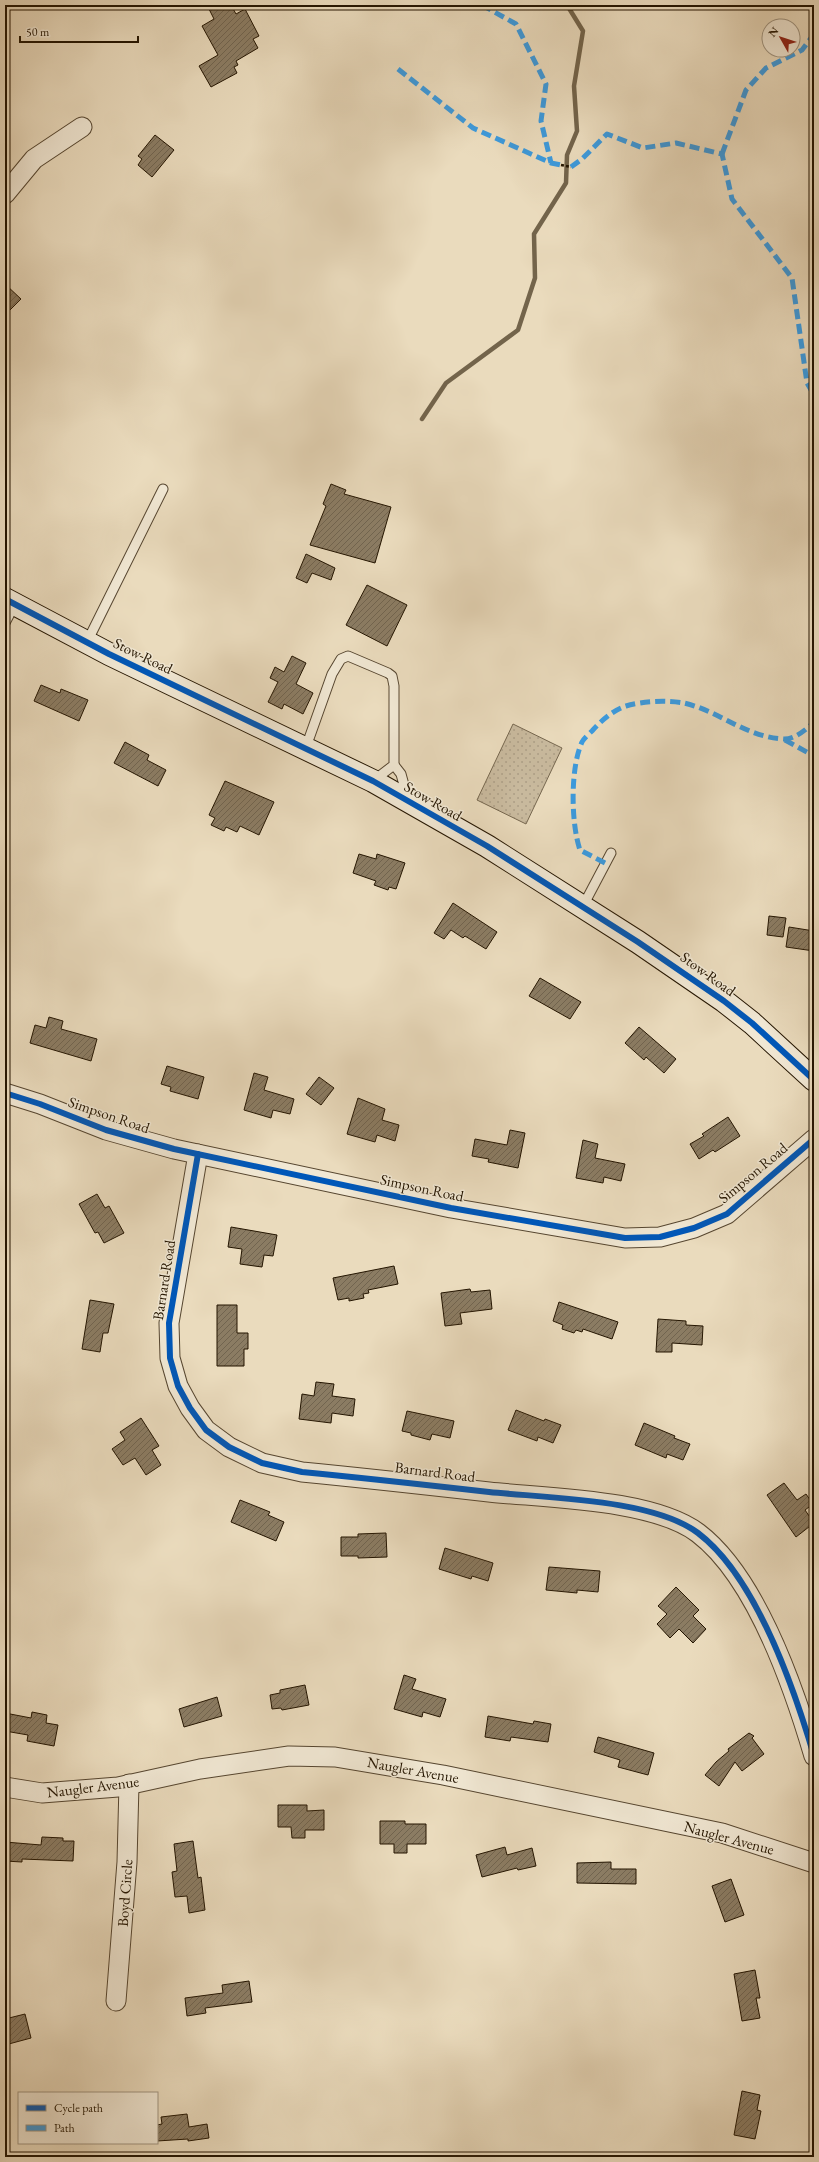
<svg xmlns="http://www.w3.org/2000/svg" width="819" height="2162" font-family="'EB Garamond',serif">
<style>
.garden{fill:url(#garden-dots);stroke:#76674f}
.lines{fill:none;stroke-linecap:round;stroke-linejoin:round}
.stream{stroke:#73644b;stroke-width:4.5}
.building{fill:url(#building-hatch);stroke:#241501}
.lane-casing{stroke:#564630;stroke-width:11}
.street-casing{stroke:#564630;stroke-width:21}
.secondary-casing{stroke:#241501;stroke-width:24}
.path{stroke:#241501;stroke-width:2.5;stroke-dasharray:3 2;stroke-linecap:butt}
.lane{stroke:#f1e8d4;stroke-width:9}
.street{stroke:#f1e8d4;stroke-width:19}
.secondary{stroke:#f1e8d4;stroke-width:22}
.quiet{stroke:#3c9add;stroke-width:5;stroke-dasharray:10 5;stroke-linecap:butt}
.cycleway-casing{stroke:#f1e8d4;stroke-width:8}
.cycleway{stroke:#0057b8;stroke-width:6}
.labels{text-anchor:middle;stroke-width:3;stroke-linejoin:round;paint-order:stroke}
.street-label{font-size:15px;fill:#241501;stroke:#f1e8d4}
</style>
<defs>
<pattern id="garden-dots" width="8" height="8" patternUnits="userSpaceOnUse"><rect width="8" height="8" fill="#c8b99d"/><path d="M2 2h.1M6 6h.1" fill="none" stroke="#ac9e85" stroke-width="1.8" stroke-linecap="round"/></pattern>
<pattern id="building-hatch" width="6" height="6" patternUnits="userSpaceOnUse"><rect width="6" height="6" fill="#8b7c63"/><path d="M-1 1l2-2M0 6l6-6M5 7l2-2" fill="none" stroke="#71644f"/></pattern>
</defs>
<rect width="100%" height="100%" fill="#eadbbd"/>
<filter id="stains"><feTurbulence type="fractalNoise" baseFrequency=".005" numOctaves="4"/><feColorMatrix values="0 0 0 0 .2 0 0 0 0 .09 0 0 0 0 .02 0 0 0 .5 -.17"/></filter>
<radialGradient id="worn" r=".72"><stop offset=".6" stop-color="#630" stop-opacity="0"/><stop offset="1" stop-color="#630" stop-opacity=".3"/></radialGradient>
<polygon class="garden" points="513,724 562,748 526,824 477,800"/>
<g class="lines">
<polyline class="stream" points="422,419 446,383 518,330 535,278 534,234 566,183 567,155 577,131 574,86 583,31 567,5"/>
</g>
<g class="building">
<polygon points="216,5 231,5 236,14 245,9 259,36 253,39 258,48 236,61 238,65 234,67 237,73 211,87 199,66 218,55 202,26 214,19 209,9"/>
<polygon points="155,135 174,150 152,177 138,165 142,159 138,156"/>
<polygon points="5,284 21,299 5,315"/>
<polygon points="331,484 346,490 344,494 391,507 375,563 310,545 326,506 323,504"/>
<polygon points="306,554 335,568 331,580 312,573 307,583 296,578"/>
<polygon points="367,585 407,605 387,646 346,625"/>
<polygon points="292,656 306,663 296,684 313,693 303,714 284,704 282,709 268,702 278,682 270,678 275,667 284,672"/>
<polygon points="41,685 60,693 61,689 88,700 79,721 34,701"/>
<polygon points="125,742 149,755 147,760 166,770 158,786 114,763"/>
<polygon points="225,781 274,802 259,835 240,826 237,832 226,827 224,831 211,825 215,818 209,815"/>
<polygon points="359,854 376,859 377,854 405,863 396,889 389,887 388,890 374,885 376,881 353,873"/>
<polygon points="453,903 497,932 486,949 465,936 463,938 451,930 444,939 434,933"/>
<polygon points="769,916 786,918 783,937 767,935"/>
<polygon points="789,927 814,931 814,951 786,947"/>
<polygon points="540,978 581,1002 570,1019 529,996"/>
<polygon points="49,1017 63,1021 61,1029 97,1039 91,1061 30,1043 35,1025 46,1028"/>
<polygon points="639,1027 676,1059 664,1073 646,1057 644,1060 625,1043"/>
<polygon points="167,1066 204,1077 198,1099 170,1091 171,1087 161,1084"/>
<polygon points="254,1073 268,1077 264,1090 294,1099 290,1114 273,1110 271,1118 244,1110"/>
<polygon points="319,1077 334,1088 321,1105 306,1094"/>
<polygon points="358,1098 385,1109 382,1120 399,1125 395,1141 377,1135 375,1142 347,1134"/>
<polygon points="728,1117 740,1136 715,1152 713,1150 699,1159 690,1144 704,1136 702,1134"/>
<polygon points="510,1130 525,1133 518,1168 488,1162 489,1159 472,1156 475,1139 507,1145"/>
<polygon points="583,1140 598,1144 595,1158 625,1164 621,1181 604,1177 603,1183 576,1178"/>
<polygon points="97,1194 105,1208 109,1206 124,1233 104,1243 98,1232 95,1233 79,1204"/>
<polygon points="231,1227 277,1235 273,1256 264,1255 262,1267 240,1264 242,1249 228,1247"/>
<polygon points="394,1266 398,1284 368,1290 369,1293 363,1294 364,1298 349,1301 349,1298 338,1300 333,1278"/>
<polygon points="470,1289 471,1292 490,1290 492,1309 460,1313 462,1324 445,1326 441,1293"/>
<polygon points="90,1300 114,1304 108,1333 103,1333 100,1352 82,1349"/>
<polygon points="559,1302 618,1322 612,1339 583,1329 582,1332 576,1330 574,1333 562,1329 563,1325 553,1321"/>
<polygon points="217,1305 237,1305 237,1333 248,1333 248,1349 244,1349 244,1366 217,1366"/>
<polygon points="658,1319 686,1321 686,1325 703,1326 702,1345 672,1343 672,1352 656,1352"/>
<polygon points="316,1382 334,1384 332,1396 355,1399 353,1416 332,1413 331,1423 299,1419 302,1394 314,1396"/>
<polygon points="516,1410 544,1421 545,1419 561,1425 553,1443 538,1437 537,1441 508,1430"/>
<polygon points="407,1411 454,1421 450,1438 432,1434 430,1440 411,1435 411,1433 402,1431"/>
<polygon points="141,1418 159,1446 152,1450 161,1465 146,1475 135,1458 123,1465 112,1449 125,1440 120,1432"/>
<polygon points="644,1423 675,1436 674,1438 690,1444 683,1460 667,1454 666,1458 635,1445"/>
<polygon points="784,1483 797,1500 806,1494 813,1504 805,1510 814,1523 796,1537 767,1495"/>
<polygon points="240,1500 270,1512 268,1515 284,1522 276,1541 231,1522"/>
<polygon points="386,1533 387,1557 358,1558 358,1556 341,1556 341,1537 358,1537 358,1534"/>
<polygon points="445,1548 493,1563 488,1581 472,1576 471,1579 439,1569"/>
<polygon points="549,1567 600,1571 598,1592 577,1590 577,1593 546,1590"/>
<polygon points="676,1587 699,1610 693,1616 706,1629 693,1643 679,1629 670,1638 657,1624 667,1614 658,1606"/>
<polygon points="404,1675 416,1679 412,1689 446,1699 440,1717 423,1712 422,1717 394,1709"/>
<polygon points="305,1685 309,1705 282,1710 281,1708 272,1709 270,1695 280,1693 280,1690"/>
<polygon points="217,1697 222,1716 184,1727 179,1709"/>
<polygon points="32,1712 47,1715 46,1723 58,1725 54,1746 27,1741 28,1735 5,1731 5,1713 31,1718"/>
<polygon points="488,1716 533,1724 534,1721 551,1724 548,1742 511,1737 510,1741 485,1737"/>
<polygon points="749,1733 754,1736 752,1738 764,1754 742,1771 735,1762 719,1786 705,1775 716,1762 729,1751 728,1749"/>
<polygon points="598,1737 654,1753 648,1775 618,1767 620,1760 594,1752"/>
<polygon points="278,1805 307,1805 307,1811 324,1810 324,1830 305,1830 305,1838 292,1838 291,1827 278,1827"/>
<polygon points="380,1821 405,1821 405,1824 426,1824 426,1844 407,1844 407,1853 394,1853 394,1844 380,1844"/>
<polygon points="42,1837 63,1838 63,1841 74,1841 73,1861 22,1859 22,1862 5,1861 5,1842 41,1845"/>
<polygon points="193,1841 198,1878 201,1877 205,1910 189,1913 187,1896 175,1897 172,1872 177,1871 174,1844"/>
<polygon points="505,1847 507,1855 532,1848 536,1866 518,1870 517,1868 482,1877 476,1855"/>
<polygon points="611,1862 611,1869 636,1869 636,1884 577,1883 577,1863"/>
<polygon points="731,1879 744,1915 725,1922 712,1886"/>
<polygon points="755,1970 760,1998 756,1998 760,2018 742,2021 734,1974"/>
<polygon points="249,1981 252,2002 205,2008 206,2013 187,2016 185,1998 223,1993 222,1985"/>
<polygon points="25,2014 31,2038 5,2045 5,2019"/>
<polygon points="742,2091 760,2095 757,2110 761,2111 755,2139 734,2135"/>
<polygon points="187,2114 189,2127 207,2124 209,2138 188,2141 188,2139 157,2141 157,2125 162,2124 161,2117"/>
</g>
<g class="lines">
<defs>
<g id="lane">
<polyline points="5,623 15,604"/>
<polyline points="87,642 163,489"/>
<polyline points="306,747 332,674 341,659 348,656 388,673 392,676 394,686 394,765 373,781"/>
<polyline points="394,765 401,774 407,796"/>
<polyline points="583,906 611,853"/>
</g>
<g id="street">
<polyline points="5,194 34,159 82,127"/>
<polyline points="5,1093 40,1104 106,1130 174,1149 451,1208 625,1238 660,1237 694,1228 727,1214 814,1139"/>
<path d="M198 1154 169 1323 170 1358 178 1386 190 1408 206 1430 229 1447 262 1463 302 1472C364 1478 427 1485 489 1492 546 1498 653 1499 698 1533 756 1577 794 1688 814 1756"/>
<polyline points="5,1787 42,1793 118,1787 200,1769 289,1756 335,1757 443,1775 722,1833 814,1863"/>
<polyline points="116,2001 127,1862 129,1784"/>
</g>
<polyline id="secondary" points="5,599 109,654 373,781 487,846 638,942 724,1001 752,1023 814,1080"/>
</defs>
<use href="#lane" class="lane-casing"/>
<use href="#street" class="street-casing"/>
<use href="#secondary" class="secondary-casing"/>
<polyline class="path" points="561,165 571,167"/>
<use href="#lane" class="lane"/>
<use href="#street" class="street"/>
<use href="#secondary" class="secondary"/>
<g class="quiet">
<polyline points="482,5 516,24 546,84 541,121 551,163"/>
<polyline points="398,69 473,128 551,163 561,165"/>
<polyline points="722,154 746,90 766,68 802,50 814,34"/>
<polyline points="571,167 582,159 607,134 643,148 676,143 722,154 732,199 792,278 807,383 814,395"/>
<polyline points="785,740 814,756"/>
<path d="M605 863 580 850C571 824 570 768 582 742 584 738 589 734 592 731 601 721 613 710 626 706 643 701 667 700 684 703 719 711 746 737 783 739 794 740 807 729 814 722"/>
</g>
<defs>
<g id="cycleway">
<polyline points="5,599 109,654 373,781 487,846 638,942 724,1001 752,1023 814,1080"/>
<polyline points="5,1093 40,1104 106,1130 174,1149 451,1208 625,1238 660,1237 694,1228 727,1214 814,1139"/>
<path d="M198 1154 169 1323 170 1358 178 1386 190 1408 206 1430 229 1447 262 1463 302 1472C364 1478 427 1485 489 1492 546 1498 653 1499 698 1533 756 1577 794 1688 814 1756"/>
</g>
</defs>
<use href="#cycleway" class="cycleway-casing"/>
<use href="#cycleway" class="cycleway"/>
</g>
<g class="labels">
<g class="street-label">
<text transform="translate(143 656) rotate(26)" y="5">Stow Road</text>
<text transform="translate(433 801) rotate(30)" y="5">Stow Road</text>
<text transform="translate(708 974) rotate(36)" y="5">Stow Road</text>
<text transform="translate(109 1115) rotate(19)" y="5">Simpson Road</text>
<text transform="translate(753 1173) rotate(-40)" y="5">Simpson Road</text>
<text transform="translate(422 1188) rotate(12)" y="5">Simpson Road</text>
<text transform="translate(164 1280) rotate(-81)" y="5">Barnard Road</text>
<text transform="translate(435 1472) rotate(7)" y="5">Barnard Road</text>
<text transform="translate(413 1770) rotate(10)" y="5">Naugler Avenue</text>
<text transform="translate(93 1787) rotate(-7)" y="5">Naugler Avenue</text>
<text transform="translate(729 1838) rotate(15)" y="5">Naugler Avenue</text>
<text transform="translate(125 1893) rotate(-86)" y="5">Boyd Circle</text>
</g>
</g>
<rect width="819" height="2162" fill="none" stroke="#eadbbd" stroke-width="20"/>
<rect x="6" y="6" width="807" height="2150" fill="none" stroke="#241501" stroke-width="2"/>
<rect x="10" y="10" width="799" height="2142" fill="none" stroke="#241501"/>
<rect x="18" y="2092" width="140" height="52" fill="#f1e8d4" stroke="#9f9480"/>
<rect x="26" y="2105" width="20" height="6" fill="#0057b8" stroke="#9f9480"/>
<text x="54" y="2112" font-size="12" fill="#241501">Cycle path</text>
<rect x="26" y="2125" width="20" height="6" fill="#3c9add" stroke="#9f9480"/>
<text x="54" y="2132" font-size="12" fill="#241501">Path</text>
<g transform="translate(781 38) rotate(309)"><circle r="19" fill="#f1e8d4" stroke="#9f9480"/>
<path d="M0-3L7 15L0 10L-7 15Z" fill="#8f2418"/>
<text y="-6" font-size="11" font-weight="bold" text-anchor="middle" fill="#241501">N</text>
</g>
<path d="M20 36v6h118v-6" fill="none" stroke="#241501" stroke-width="2"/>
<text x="26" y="36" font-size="12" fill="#241501" stroke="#f1e8d4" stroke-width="3" paint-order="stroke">50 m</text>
<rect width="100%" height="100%" filter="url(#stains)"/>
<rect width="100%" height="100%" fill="url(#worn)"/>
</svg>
